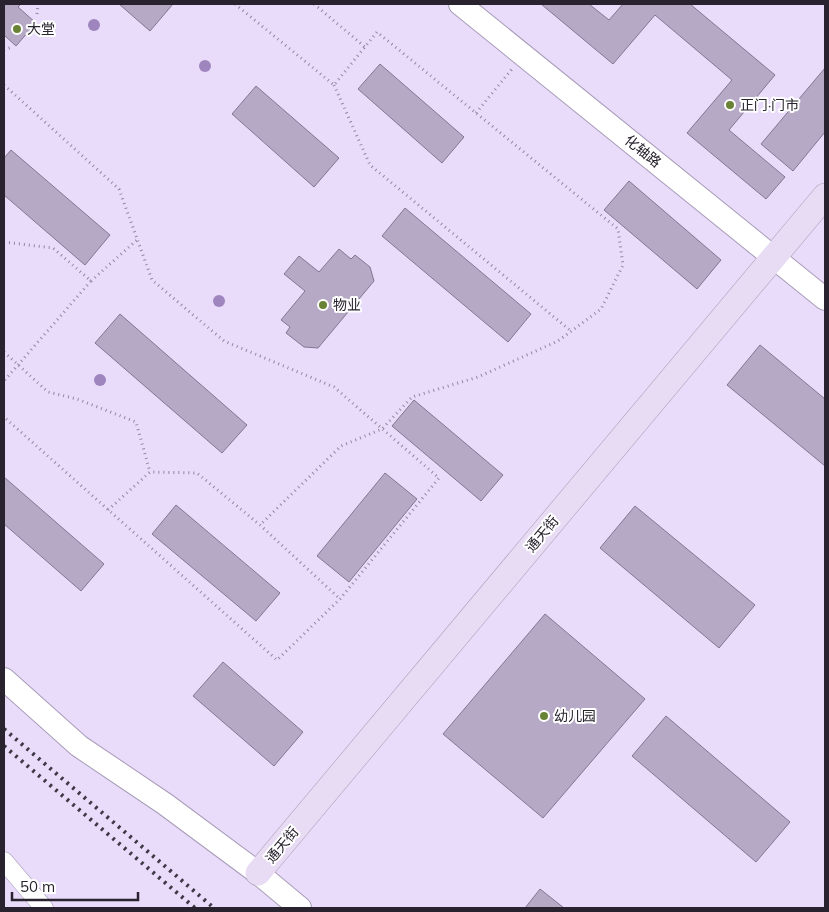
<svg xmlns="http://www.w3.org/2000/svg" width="829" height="912" font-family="Mulish,'Noto Sans SC',sans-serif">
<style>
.building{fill:#b6a9c6;stroke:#827792}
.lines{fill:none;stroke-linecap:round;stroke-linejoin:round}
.minor-casing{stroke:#a89cb8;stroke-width:19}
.tertiary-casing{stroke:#a89cb8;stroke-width:24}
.secondary-casing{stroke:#a89cb8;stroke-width:26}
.path{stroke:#92899e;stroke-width:3;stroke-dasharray:1 4;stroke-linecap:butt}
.minor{stroke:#fff;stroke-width:18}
.tertiary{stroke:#fff;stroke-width:22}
.secondary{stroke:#e8dcf5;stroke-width:25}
.rail{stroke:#3e3845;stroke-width:4;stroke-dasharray:2.5 5;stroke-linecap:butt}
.tree{fill:#9f85bd}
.poi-dot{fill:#6a8235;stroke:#fff;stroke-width:2}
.labels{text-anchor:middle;stroke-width:4;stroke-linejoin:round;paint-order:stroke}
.poi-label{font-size:14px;fill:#28232e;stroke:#fff;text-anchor:start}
.street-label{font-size:14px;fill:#28232e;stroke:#fff}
</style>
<rect width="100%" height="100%" fill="#e8dcfa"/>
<g class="building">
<polygon points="4,4 21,4 18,7 36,23 16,46 4,35"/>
<polygon points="119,4 173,4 150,31"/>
<polygon points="541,4 589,4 609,20 623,4 690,4 775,75 729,130 785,177 766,199 687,133 732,80 655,15 613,64"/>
<polygon points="380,64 464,137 442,163 358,89"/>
<polygon points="825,68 825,132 793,171 761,144"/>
<polygon points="256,86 339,158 314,187 232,114"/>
<polygon points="11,150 110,235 85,265 4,195 4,158"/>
<polygon points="629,181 721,260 697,289 604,210"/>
<polygon points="405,208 531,314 508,342 382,236"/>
<polygon points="339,249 351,259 355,255 370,267 374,281 318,348 304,347 286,333 290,327 281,320 305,291 284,274 299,256 319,272"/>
<polygon points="120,314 247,425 222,453 95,343"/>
<polygon points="760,345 825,399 825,466 727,385"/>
<polygon points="414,400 503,475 481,501 392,426"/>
<polygon points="385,473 417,499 349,582 317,556"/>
<polygon points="4,477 104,564 81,591 4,524"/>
<polygon points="176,505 280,593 256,621 152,534"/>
<polygon points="635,506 755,605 719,648 600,548"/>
<polygon points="545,614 645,699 543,818 443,734"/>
<polygon points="223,662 303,732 274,766 193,696"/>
<polygon points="666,716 790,822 756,862 632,756"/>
<polygon points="540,889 564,908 525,908"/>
</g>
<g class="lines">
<defs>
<polyline id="minor" points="4,861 44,908"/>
<g id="tertiary">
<polyline points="460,4 825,299"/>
<polyline points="4,679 79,746 165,804 258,873 300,908"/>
</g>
<polyline id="secondary" points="258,873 825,196"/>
</defs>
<use href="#minor" class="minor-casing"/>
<use href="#tertiary" class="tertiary-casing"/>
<use href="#secondary" class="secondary-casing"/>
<g class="path">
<polyline points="235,4 334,85 377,32 618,229 623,265 601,309 558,341 478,377 412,397 382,429 341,446 260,525"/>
<polyline points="314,4 365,47"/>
<polyline points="37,14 38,4"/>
<polyline points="4,50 12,47"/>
<polyline points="4,85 119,189 152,280 224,341 334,387 439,478 340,599 277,660 4,417"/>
<polyline points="334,85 370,165 571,331"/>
<polyline points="476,113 512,69"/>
<polyline points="4,242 53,248 91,281 4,381"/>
<polyline points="91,281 138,239"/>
<polyline points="4,352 48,392 77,399 136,422 150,472"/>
<polyline points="108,510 150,472 197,473 260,525 340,599"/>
</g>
<use href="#minor" class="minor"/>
<use href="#tertiary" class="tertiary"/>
<use href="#secondary" class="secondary"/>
<g class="rail">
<polyline points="4,729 214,908"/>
<polyline points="4,746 195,908"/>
</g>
</g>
<g class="tree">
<circle cx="94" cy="25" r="6"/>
<circle cx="205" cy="66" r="6"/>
<circle cx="219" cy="301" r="6"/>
<circle cx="100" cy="380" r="6"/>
</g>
<g class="poi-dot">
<circle cx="17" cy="29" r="5"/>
<circle cx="730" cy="105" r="5"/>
<circle cx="323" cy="305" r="5"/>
<circle cx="544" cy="716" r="5"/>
</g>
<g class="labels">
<g class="poi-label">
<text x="27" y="34">大堂</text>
<text x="740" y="110">正门·门市</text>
<text x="333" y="310">物业</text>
<text x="554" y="721">幼儿园</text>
</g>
<g class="street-label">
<text transform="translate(643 151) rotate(39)" y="5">化轴路</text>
<text transform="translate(542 534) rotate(-50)" y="5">通天街</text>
<text transform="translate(282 845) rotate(-50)" y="5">通天街</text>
</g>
</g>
<rect width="829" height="912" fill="none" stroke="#28232e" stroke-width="10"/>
<path d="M12 892v8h126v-8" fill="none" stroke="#28232e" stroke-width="2.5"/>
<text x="20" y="892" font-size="15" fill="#28232e" stroke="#ffffff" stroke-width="4" paint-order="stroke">50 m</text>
</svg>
